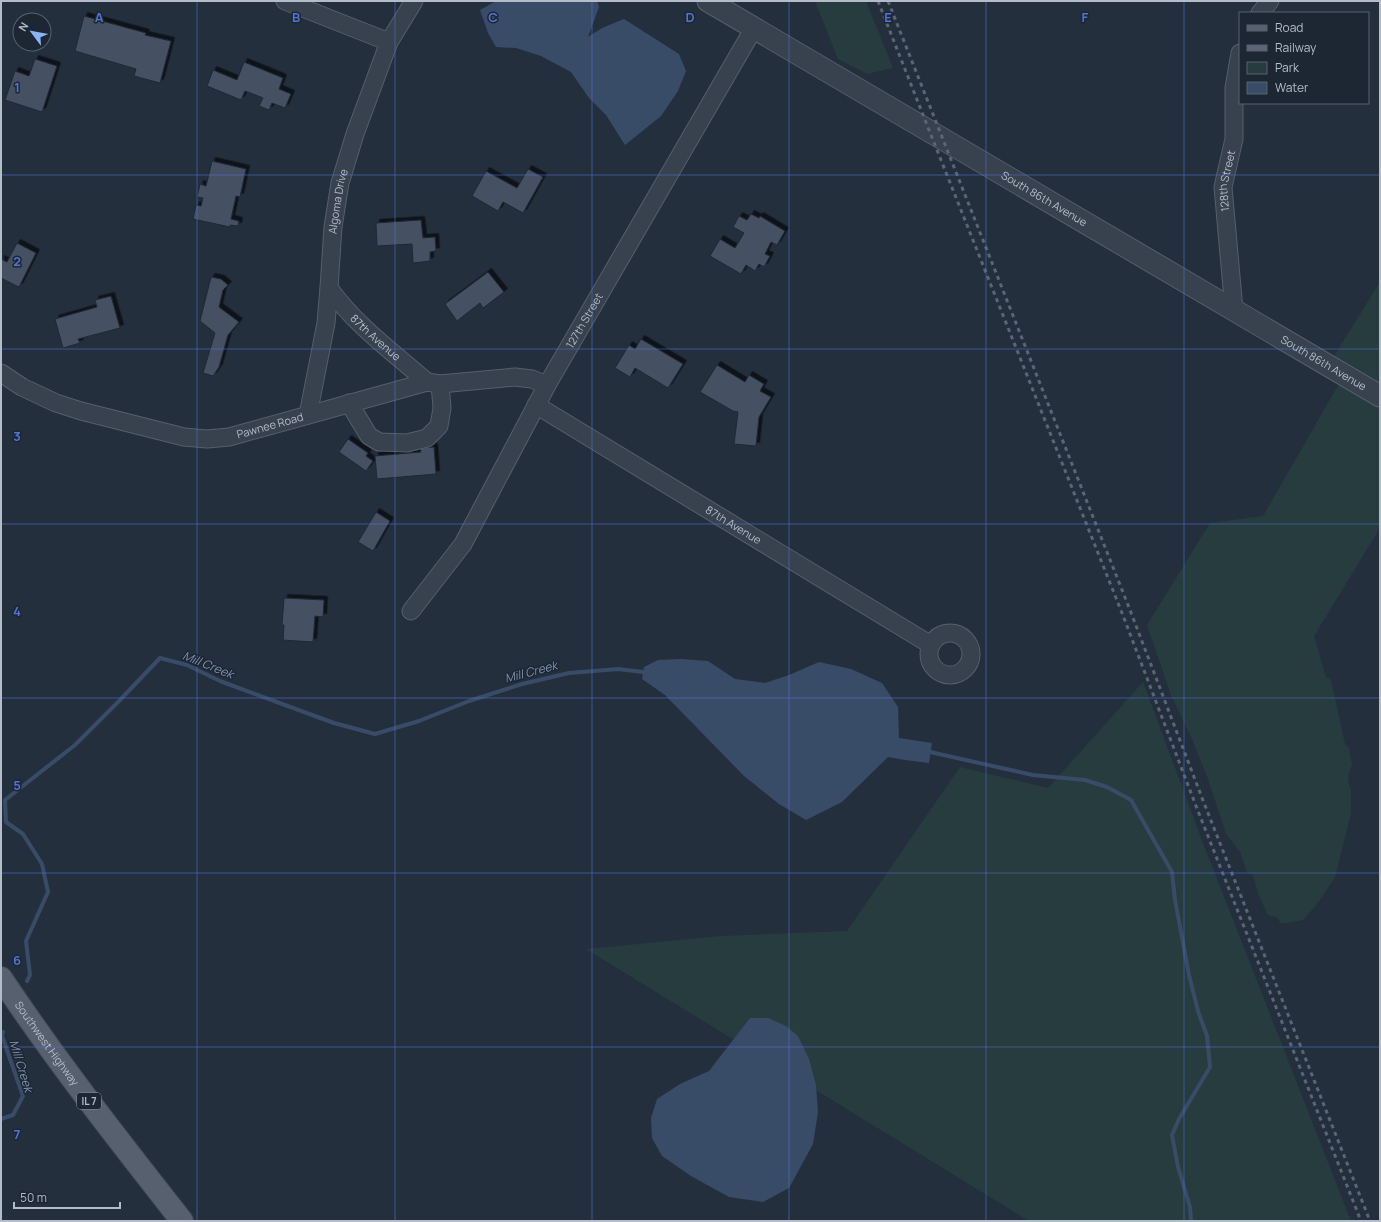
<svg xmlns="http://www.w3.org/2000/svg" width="1381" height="1222" font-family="Manrope,sans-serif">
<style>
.green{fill:#263c3f}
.water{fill:#394c67}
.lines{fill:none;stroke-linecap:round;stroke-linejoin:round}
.stream{stroke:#394c67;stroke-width:4}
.building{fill:#455162;stroke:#1f2835;filter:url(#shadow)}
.minor-casing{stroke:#565f6c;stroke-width:19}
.tertiary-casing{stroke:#565f6c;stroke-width:23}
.primary-casing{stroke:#414a57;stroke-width:24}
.minor{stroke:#38414e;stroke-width:17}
.tertiary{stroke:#38414e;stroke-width:21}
.primary{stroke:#56606e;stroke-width:22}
.rail{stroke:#5a6575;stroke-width:3;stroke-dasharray:4 4;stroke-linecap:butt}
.grid{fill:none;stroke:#5274d3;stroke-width:1;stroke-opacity:0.55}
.labels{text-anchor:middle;stroke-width:3;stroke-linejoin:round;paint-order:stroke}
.shield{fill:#1d2633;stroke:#878f9c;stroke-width:1}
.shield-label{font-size:10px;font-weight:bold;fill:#b4bcc9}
.street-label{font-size:11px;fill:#b4bcc9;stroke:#1d2633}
.water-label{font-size:12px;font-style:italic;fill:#7c92b1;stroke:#1d2633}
.grid-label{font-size:13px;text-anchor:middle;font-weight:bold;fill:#5274d3;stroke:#1d2633;stroke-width:3;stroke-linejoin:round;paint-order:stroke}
</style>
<defs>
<filter id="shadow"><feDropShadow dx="3.5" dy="-3.5" stdDeviation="0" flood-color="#0009"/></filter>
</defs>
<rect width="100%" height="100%" fill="#242f3e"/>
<g class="green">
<polygon points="815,1 866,1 893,68 867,74 838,59"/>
<polygon points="1380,282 1380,385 1334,356"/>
<polygon points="1340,382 1380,406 1380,528 1314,636 1326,677 1331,680 1345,744 1349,748 1352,764 1349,773 1348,781 1351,791 1351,813 1335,877 1318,903 1303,920 1287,923 1280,923 1278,918 1268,915 1258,894 1253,875 1247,872 1240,852 1226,834 1208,779 1192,739 1171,695 1147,625 1210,523 1263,516"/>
<polygon points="1143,682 1203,843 1351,1221 1029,1221 586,949 720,936 847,931 960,767 1048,788"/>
</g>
<g class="water">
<polygon points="496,1 597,1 599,7 588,37 602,28 624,19 679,54 686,71 678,91 661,116 625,145 606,115 589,98 571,72 541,56 516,48 496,47 488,33 480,10"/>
<polygon points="681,659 708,661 735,679 765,683 789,675 819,662 851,669 882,683 898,707 899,738 932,743 929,763 905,760 888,757 842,802 806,820 779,804 744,776 665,695 642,679 644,667 658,660"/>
<polygon points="750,1018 768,1018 786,1026 798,1036 809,1059 816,1085 818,1112 813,1144 789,1188 763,1202 729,1197 691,1176 662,1156 652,1138 651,1118 657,1099 680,1084 709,1071"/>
</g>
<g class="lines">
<g class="stream">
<polyline points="930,752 1033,775 1085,780 1107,787 1131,800 1172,872 1175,900 1189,975 1198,1011 1207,1036 1210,1067 1179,1119 1172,1135 1178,1167 1190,1207 1191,1221"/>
<polyline points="27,981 30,975 26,941 48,892 42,864 23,834 6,822 5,800 75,745 120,700 160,658 187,665 220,681 334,723 375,734 419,721 469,701 522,684 569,673 618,669 643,672"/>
<polyline points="1,1119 13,1115 23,1096 2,1036 3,1032"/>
</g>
</g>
<g class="building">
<polygon points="84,16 146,33 145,35 171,41 160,83 134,76 136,69 75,51"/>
<polygon points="35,59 57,66 42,112 5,100 15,71 29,76"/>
<polygon points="244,62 283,78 279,89 291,94 285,108 272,103 269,110 259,106 263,98 245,91 241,100 207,86 213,70 237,80"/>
<polygon points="212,161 246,169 240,197 236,196 231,219 239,221 238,226 230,225 230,227 193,219 196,205 201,206 203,198 197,197 200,184 206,186"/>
<polygon points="528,169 543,177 523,213 503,202 498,211 472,196 486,171 517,188"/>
<polygon points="751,214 759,218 760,216 785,231 777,245 771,242 765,254 770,256 764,267 759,264 755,271 746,265 741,274 710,256 720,239 735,248 744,233 733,227 739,216 747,220"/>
<polygon points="421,220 423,238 435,237 436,251 430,252 430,261 413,263 412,244 377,246 376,223"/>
<polygon points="17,243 36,253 19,287 1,278 1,259 7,262"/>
<polygon points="488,272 504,292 483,308 480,303 457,321 445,304"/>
<polygon points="211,277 221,279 228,285 223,290 219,307 239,322 228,335 219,367 213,376 203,373 215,333 200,321"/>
<polygon points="111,296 120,328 78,339 80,343 63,348 55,319 97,307 95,300"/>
<polygon points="641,339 683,364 668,388 635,368 630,377 615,368 629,345 635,349"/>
<polygon points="717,365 745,382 749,375 764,384 760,391 771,397 759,417 756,446 734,444 738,412 733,411 700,392"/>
<polygon points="348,439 368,453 366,456 373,461 366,471 339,452"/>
<polygon points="434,447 436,474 377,479 375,456 421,452 420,448"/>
<polygon points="376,512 390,521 373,551 358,542"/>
<polygon points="284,598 324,600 323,617 315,616 313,642 283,640 284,625 282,625"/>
</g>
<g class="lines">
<defs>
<g id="minor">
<polyline points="285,1 389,42"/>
<polyline points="1260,13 1270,1"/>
<path id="s1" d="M329 288C355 325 394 353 427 382"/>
<path id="s2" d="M1234 310 1223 187 1234 139V88L1240 53"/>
<path id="s3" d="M1 373 22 387 56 403 81 411 184 437 207 439 229 437 427 382 440 384 515 377 532 379 547 385"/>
<polyline points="349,403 369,436 379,442 407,443 427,438 439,426 442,408 440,384"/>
<path id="s4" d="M536 405 931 645"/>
<path id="s5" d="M308 415 326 323 329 288 333 227 340 183 355 134 389 42 414 1"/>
<path id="s6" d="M411 611 463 544 547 385 754 28"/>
<circle cx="950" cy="654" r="21"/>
</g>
<g id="tertiary">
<path id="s7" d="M708 1 1380 396"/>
</g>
<g id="primary">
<path id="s8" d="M1 978C57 1062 120 1142 182 1221"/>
</g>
</defs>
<use href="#minor" class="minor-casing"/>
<use href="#tertiary" class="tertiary-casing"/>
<use href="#primary" class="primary-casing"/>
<use href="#minor" class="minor"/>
<use href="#tertiary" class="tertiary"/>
<use href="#primary" class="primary"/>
<g class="rail">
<polyline points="878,1 929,130 1122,613 1196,806 1361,1221"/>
<polyline points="888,1 1130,610 1204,803 1370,1221"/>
</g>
</g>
<path class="grid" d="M197 1V1221M395 1V1221M592 1V1221M789 1V1221M986 1V1221M1184 1V1221M1 175H1380M1 349H1380M1 524H1380M1 698H1380M1 873H1380M1 1047H1380"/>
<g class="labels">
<rect class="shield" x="77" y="1093" width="24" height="16" rx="3"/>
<g class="shield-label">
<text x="89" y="1105">IL 7</text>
</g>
<g class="street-label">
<text dy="4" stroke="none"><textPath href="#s2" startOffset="130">128th Street</textPath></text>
<text dy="4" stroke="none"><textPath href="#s7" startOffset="390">South 86th Avenue</textPath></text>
<text dy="4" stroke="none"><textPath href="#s5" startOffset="216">Algoma Drive</textPath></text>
<text dy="4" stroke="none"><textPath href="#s6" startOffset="339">127th Street</textPath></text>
<text dy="4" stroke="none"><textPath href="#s1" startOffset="68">87th Avenue</textPath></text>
<text dy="4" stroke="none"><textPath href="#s7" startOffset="714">South 86th Avenue</textPath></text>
<text dy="4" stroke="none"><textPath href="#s3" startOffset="283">Pawnee Road</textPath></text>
<text dy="4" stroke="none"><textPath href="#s4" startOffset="231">87th Avenue</textPath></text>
<text dy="4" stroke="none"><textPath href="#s8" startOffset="80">Southwest Highway</textPath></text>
</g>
<g class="water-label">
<text transform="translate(208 665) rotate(22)" y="4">Mill Creek</text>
<text transform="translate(531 672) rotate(-15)" y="4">Mill Creek</text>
<text transform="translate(21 1066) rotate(73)" y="4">Mill Creek</text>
</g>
</g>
<g class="grid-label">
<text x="99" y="22">A</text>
<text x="296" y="22">B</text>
<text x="493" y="22">C</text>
<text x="690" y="22">D</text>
<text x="888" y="22">E</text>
<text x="1085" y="22">F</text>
<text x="17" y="92">1</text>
<text x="17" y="266">2</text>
<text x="17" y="441">3</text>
<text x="17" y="616">4</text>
<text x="17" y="790">5</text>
<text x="17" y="965">6</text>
<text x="17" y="1139">7</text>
</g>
<rect width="1381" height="1222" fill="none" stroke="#b4bcc9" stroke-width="4"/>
<rect x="1239" y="12" width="130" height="92" fill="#1d2633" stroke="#59626f"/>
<rect x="1247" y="25" width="20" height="6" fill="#56606e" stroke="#59626f"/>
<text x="1275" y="32" font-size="12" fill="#b4bcc9">Road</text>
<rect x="1247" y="45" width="20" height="6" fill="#5a6575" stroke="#59626f"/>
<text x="1275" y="52" font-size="12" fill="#b4bcc9">Railway</text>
<rect x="1247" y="62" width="20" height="12" fill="#263c3f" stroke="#59626f"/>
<text x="1275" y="72" font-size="12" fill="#b4bcc9">Park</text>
<rect x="1247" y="82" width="20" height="12" fill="#394c67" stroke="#59626f"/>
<text x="1275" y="92" font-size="12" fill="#b4bcc9">Water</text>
<g transform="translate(32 32) rotate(302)"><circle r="19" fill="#1d2633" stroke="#59626f"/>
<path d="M0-3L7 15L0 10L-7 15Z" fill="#8ab4f8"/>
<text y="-6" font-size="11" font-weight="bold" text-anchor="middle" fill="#b4bcc9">N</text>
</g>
<path d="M14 1202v6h106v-6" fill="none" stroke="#b4bcc9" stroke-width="2"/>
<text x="20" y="1202" font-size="12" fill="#b4bcc9" stroke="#1d2633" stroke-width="3" paint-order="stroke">50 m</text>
</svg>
